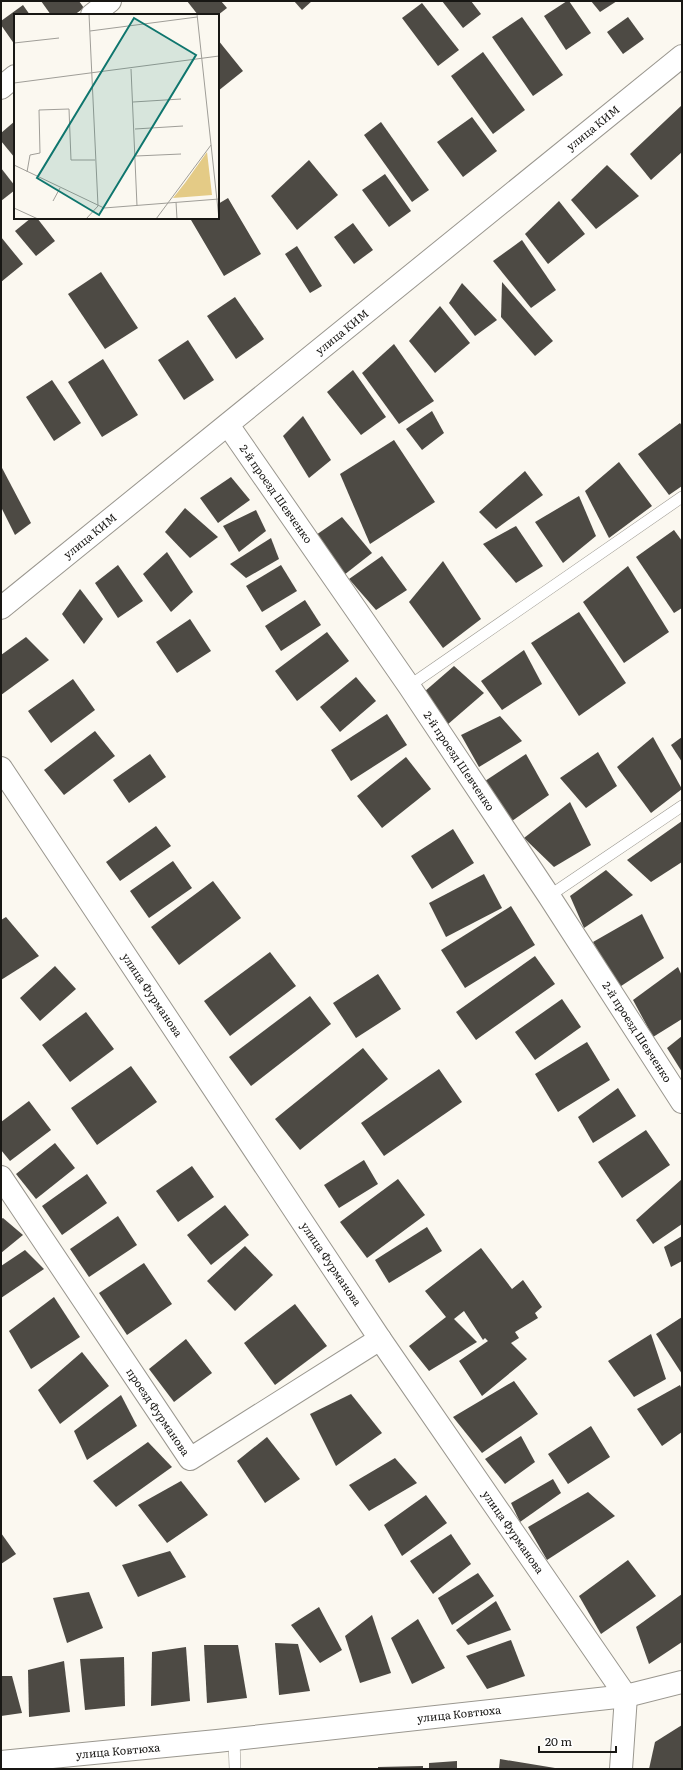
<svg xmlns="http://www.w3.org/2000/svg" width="683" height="1770" font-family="Literata,serif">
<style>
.building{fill:#4d4a44}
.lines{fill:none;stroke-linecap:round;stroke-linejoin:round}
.service-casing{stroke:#9a978f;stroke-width:12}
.minor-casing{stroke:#9a978f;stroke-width:24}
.tertiary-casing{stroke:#9a978f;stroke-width:24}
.service{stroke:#fff;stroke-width:11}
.minor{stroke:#fff;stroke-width:22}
.tertiary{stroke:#fff;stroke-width:22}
.labels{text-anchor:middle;stroke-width:4;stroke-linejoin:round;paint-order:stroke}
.street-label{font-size:11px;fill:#181714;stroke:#fff}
.inset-road{fill:none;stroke:#a09e98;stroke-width:1}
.view{fill:#0f766e;fill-opacity:0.15;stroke:#0f766e;stroke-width:2}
.inset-edge{fill:none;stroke:#181714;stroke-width:2}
</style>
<rect width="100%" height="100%" fill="#fbf8f0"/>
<g class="building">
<polygon points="41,1 79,1 84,8 74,15 51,15"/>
<polygon points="187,1 221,1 227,8 218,15 198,15"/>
<polygon points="294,1 312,1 302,10"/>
<polygon points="442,1 471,1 481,14 463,28"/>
<polygon points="567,1 569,1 591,33 566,50 544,16"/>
<polygon points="591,1 617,1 600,12"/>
<polygon points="422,3 459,50 438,66 402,18"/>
<polygon points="23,5 30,15 15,15 15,45 1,25 1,21"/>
<polygon points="522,17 563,75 533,96 492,37"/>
<polygon points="628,17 644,39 623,54 607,32"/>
<polygon points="218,40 243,71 218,91"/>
<polygon points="483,52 525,110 493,134 451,76"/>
<polygon points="682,105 682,152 651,180 630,154"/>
<polygon points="472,117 497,151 463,177 437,142"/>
<polygon points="15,121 15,158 1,141 1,133"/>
<polygon points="381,122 429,190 412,202 364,135"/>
<polygon points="309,160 338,195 297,230 271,196"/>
<polygon points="607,165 639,196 596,229 571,200"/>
<polygon points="1,168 15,186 15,190 1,201"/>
<polygon points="385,174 411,211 389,227 362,190"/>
<polygon points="228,198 261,254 224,276 191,220 194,218 218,218 218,204"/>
<polygon points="559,201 585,234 548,264 525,234"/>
<polygon points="31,218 37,218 55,241 36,256 15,231"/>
<polygon points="353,223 373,250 354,264 334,237"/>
<polygon points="1,237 23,264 1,282"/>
<polygon points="522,240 556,290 531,308 493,261"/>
<polygon points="297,246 322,286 310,293 285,254"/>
<polygon points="101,272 138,328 105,349 68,294"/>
<polygon points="502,282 553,341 535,356 501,317"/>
<polygon points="462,283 497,320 475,336 449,303"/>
<polygon points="235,297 264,339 236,359 207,316"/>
<polygon points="440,306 470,343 435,373 409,341"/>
<polygon points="188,340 214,380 184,400 158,360"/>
<polygon points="394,344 434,401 399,424 362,373"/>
<polygon points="103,359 138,415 102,437 68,382"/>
<polygon points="353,370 386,417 361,435 327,392"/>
<polygon points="52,380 81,423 54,441 26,397"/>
<polygon points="432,411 444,433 422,450 406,429"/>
<polygon points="303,416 331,460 309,478 283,436"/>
<polygon points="680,423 682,426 682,486 669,495 638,454"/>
<polygon points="394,440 435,502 370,544 340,474"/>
<polygon points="619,462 652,506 609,538 585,491"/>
<polygon points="1,466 31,523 15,535 1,507"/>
<polygon points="525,471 543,495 496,529 479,512"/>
<polygon points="231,477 250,500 218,523 200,498"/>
<polygon points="579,496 596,536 563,563 535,522"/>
<polygon points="185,508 218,537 190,558 165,532"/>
<polygon points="256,510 266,531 239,552 223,526"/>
<polygon points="342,517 372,553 344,575 316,535"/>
<polygon points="516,526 543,566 516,583 483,544"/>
<polygon points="674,530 682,541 682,608 674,613 636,557"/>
<polygon points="271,538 279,559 246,578 230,564"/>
<polygon points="167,552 193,592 171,612 143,574"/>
<polygon points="382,556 407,590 376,610 349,579"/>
<polygon points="443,561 481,619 443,648 409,602"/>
<polygon points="118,565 143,601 118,618 95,583"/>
<polygon points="281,565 297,591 262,612 246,586"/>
<polygon points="628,566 669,632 624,663 583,602"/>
<polygon points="80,589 103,619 84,644 62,614"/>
<polygon points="305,600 321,625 281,651 265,626"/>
<polygon points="579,612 626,683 579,716 531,643"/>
<polygon points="190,619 211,651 177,673 156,642"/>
<polygon points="327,632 349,661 297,701 275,671"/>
<polygon points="26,637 49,660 1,695 1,655"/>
<polygon points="524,650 542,684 502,710 481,681"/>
<polygon points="454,666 484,693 447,725 424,692"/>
<polygon points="356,677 376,701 340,732 320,707"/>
<polygon points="73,679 95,710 51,743 28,711"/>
<polygon points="387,714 407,745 351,781 331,750"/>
<polygon points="500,716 522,741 479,767 461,735"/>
<polygon points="95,731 115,756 64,795 44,770"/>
<polygon points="653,737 682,789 651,813 617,767"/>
<polygon points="682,737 682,762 671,745"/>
<polygon points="598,752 617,786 586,808 560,778"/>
<polygon points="150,754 166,777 129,803 113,780"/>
<polygon points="526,754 549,795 512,821 482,783"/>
<polygon points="406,757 431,789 382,828 357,796"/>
<polygon points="570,802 591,845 554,867 524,838"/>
<polygon points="682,821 682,862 651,882 627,860"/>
<polygon points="156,826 171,846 120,881 106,862"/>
<polygon points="453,829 474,863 432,889 411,856"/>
<polygon points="173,861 192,888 149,918 130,891"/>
<polygon points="606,870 633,895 584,928 570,896"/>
<polygon points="484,874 502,908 446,937 429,903"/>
<polygon points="213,881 241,918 179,965 151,927"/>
<polygon points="511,906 535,945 465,988 441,950"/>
<polygon points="642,914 664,958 618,988 593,942"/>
<polygon points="6,917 39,956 1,980 1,920"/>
<polygon points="270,952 296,986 230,1036 204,1001"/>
<polygon points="535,956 555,984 476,1040 456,1012"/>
<polygon points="55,966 76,989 40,1021 20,998"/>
<polygon points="678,967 682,976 682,1019 653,1037 633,1000"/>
<polygon points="378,974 401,1009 356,1038 333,1003"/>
<polygon points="310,996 331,1024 251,1086 229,1057"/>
<polygon points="562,999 581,1027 535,1060 515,1032"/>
<polygon points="86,1012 114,1049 70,1082 42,1045"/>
<polygon points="682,1036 682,1072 667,1048"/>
<polygon points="587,1042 610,1080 558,1112 535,1074"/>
<polygon points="363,1048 388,1079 300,1150 275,1119"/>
<polygon points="131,1066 157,1102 97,1145 71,1108"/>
<polygon points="439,1069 462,1102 384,1156 361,1123"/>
<polygon points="618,1088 636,1116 593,1143 578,1117"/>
<polygon points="29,1101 51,1130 10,1161 1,1150 1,1122"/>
<polygon points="646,1130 670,1165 622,1198 598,1162"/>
<polygon points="55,1143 75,1168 36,1199 16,1174"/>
<polygon points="364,1160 378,1184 339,1208 324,1185"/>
<polygon points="192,1166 214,1197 178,1222 156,1191"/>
<polygon points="87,1174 107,1203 62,1235 42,1206"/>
<polygon points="398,1179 425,1215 367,1258 340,1222"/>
<polygon points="682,1179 682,1224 653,1244 636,1220"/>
<polygon points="225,1205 249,1235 211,1265 187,1235"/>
<polygon points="118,1216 137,1245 89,1277 70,1249"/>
<polygon points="3,1218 23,1235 1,1253 1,1219"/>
<polygon points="427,1227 442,1251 389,1283 375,1260"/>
<polygon points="682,1236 682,1261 671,1267 664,1247"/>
<polygon points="245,1246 273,1275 235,1311 207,1281"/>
<polygon points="481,1248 512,1289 523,1280 542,1307 535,1313 538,1318 515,1332 519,1338 511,1343 527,1359 482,1396 459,1361 488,1341 485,1338 483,1340 464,1311 454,1319 477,1342 429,1371 409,1346 446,1317 425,1291"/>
<polygon points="25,1250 44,1269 1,1298 1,1266"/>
<polygon points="144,1263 172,1304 127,1335 99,1293"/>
<polygon points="54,1297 80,1337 31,1369 9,1331"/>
<polygon points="295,1304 327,1346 275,1385 244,1343"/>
<polygon points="682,1317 682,1374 656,1334"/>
<polygon points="651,1334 666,1379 634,1397 608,1361"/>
<polygon points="186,1339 212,1373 174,1402 149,1369"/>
<polygon points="82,1352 109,1386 60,1424 38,1390"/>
<polygon points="514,1381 538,1414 482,1453 453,1417"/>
<polygon points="680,1385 682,1390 682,1432 662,1446 637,1409"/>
<polygon points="351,1394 382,1433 336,1466 310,1414"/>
<polygon points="121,1395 137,1426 87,1460 74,1431"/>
<polygon points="591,1426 610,1457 568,1484 548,1454"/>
<polygon points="521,1436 535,1462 505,1484 485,1459"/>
<polygon points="267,1437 300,1479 265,1503 237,1461"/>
<polygon points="148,1442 172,1467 116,1507 93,1481"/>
<polygon points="395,1458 417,1483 369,1511 349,1485"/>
<polygon points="553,1479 561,1493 520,1522 511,1503"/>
<polygon points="181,1481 208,1515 167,1543 138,1505"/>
<polygon points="588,1492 615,1516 547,1560 528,1527"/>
<polygon points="426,1495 447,1523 402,1556 384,1525"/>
<polygon points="1,1533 16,1554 1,1564"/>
<polygon points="451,1534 471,1564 433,1594 410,1561"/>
<polygon points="170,1551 186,1577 138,1597 122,1565"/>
<polygon points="628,1560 656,1596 601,1634 579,1596"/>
<polygon points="478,1573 494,1596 452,1625 438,1598"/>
<polygon points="89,1592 103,1628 67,1643 53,1598"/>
<polygon points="682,1594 682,1642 649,1664 636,1627"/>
<polygon points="496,1601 511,1630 468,1645 456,1630"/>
<polygon points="319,1607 342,1650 320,1663 291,1625"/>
<polygon points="372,1615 391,1673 360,1683 345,1636"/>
<polygon points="418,1619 445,1668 412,1684 391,1638"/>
<polygon points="511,1640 525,1676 487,1689 466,1656"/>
<polygon points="275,1643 298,1644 310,1691 279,1695"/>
<polygon points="204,1645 238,1645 247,1698 207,1703"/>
<polygon points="186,1647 190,1701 151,1706 152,1652"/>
<polygon points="124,1657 125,1706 85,1710 80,1659"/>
<polygon points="64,1661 70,1712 29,1717 28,1670"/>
<polygon points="1,1676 12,1676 22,1713 1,1716"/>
<polygon points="682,1725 682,1769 649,1769 655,1742"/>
<polygon points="500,1759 555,1768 555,1769 499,1769"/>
<polygon points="457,1761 457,1769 429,1769 429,1763"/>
<polygon points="423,1766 423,1769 378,1769 378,1767"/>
</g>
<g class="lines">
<defs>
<g id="service">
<polyline points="409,686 682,497"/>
<polyline points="549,896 682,806"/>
<polyline points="234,1739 235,1769"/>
</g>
<g id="minor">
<polyline points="92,15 110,1"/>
<polyline points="1,88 15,76"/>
<polyline points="228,425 409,686 549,896 682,1102"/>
<polyline points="1,768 380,1339 626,1696 621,1769"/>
<polyline points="1,1177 190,1459 380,1339"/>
</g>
<g id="tertiary">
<polyline points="1,608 682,56"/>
<polyline points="1,1762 217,1741 626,1696 682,1682"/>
</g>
</defs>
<use href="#service" class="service-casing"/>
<use href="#minor" class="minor-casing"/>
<use href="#tertiary" class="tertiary-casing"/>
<use href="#service" class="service"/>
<use href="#minor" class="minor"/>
<use href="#tertiary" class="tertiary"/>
</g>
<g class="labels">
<g class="street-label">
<text transform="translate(593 128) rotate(-39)" y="4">улица КИМ</text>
<text transform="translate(342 332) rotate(-39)" y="4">улица КИМ</text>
<text transform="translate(276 494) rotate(55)" y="4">2-й проезд Шевченко</text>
<text transform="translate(90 536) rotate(-39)" y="4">улица КИМ</text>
<text transform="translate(459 761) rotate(56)" y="4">2-й проезд Шевченко</text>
<text transform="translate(152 995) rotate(56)" y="4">улица Фурманова</text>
<text transform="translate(637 1032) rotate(57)" y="4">2-й проезд Шевченко</text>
<text transform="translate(331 1264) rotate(56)" y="4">улица Фурманова</text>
<text transform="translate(158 1412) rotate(56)" y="4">проезд Фурманова</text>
<text transform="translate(513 1532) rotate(55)" y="4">улица Фурманова</text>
<text transform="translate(459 1714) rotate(-6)" y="4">улица Ковтюха</text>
<text transform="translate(118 1751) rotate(-5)" y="4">улица Ковтюха</text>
</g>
</g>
<g transform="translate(14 14)">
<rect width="205" height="205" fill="#fbf8f0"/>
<path d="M193 138 198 181 159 184 171 169Z" fill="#e4cb86"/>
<path class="inset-road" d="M183 0 205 205M76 17 183 3M0 29 45 24M117 55 123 192M0 69 205 42M119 88 167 85M121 115 169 112M122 142 167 140M0 151 90 194 205 185M13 158 16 141 26 139 25 96 55 95 57 146H81M39 187 46 174M162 188 163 205M0 194 24 205M72 205 84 192 75 0M142 205 197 131"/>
<path class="view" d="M120 4 182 41 85 201 23 164Z"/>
<rect width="205" height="205" class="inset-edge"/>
</g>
<rect width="683" height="1770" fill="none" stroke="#181714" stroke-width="4"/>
<path d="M539 1746v6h77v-6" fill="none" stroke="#181714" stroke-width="2"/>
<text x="545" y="1746" font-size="12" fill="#181714" stroke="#ffffff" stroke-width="3" paint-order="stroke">20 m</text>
</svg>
